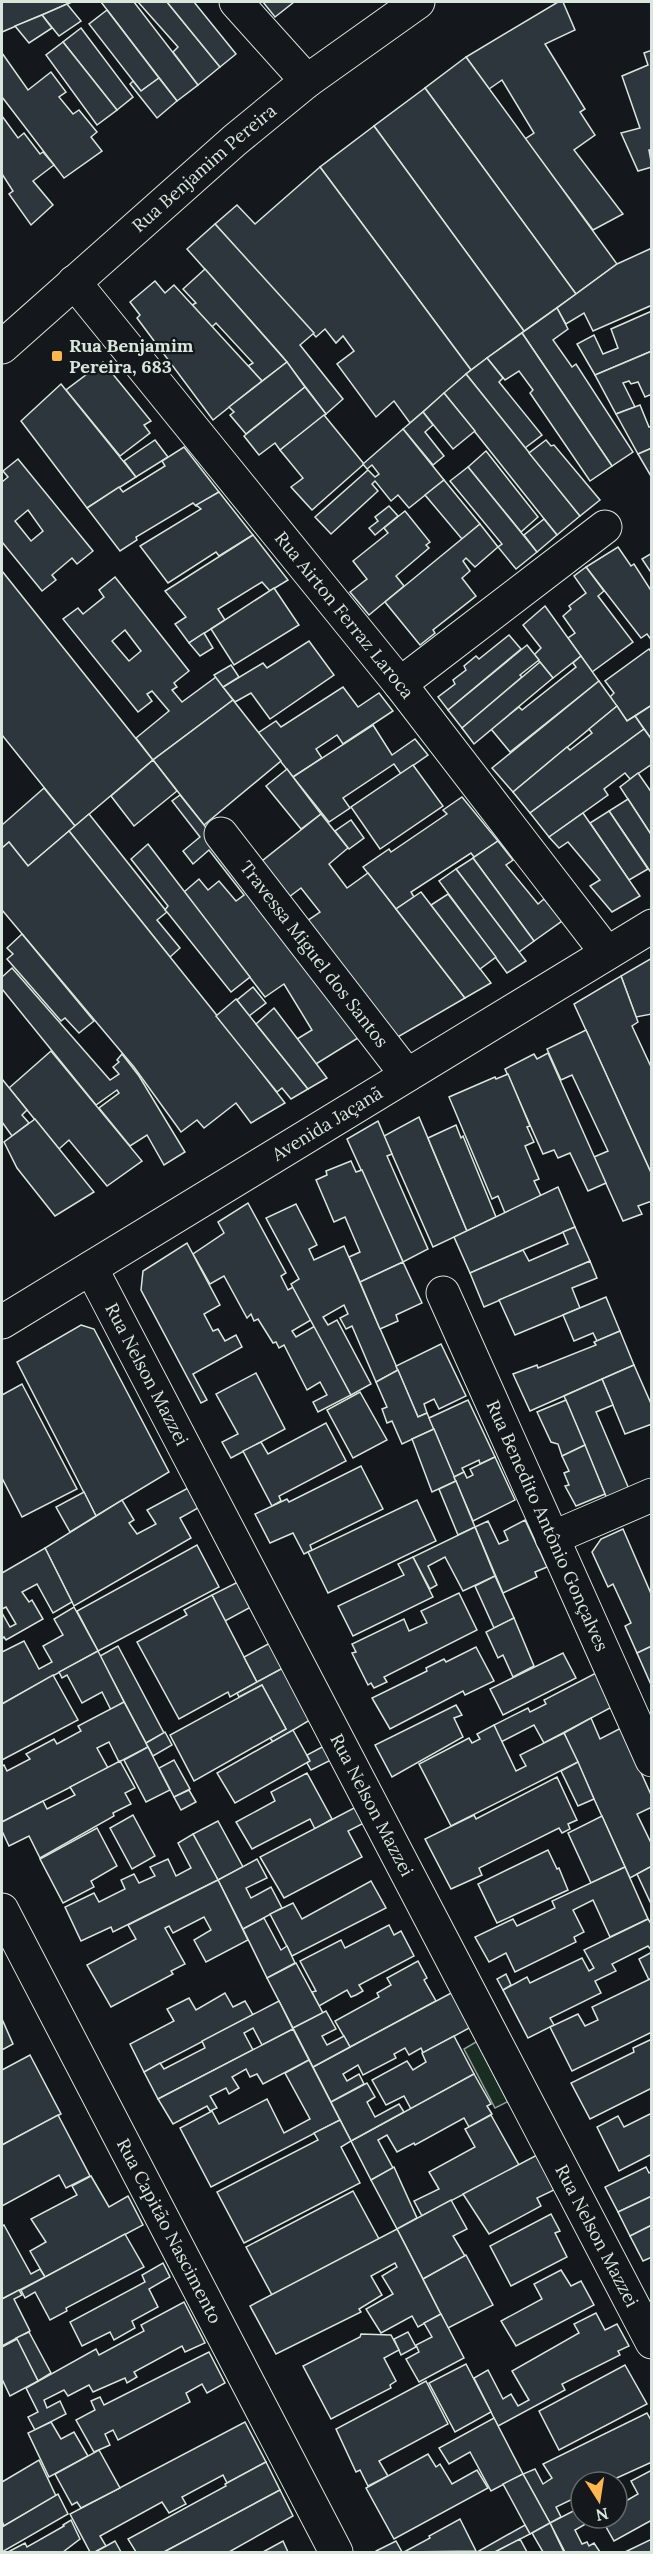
<svg xmlns="http://www.w3.org/2000/svg" width="653" height="2554" font-family="Lora,serif">
<style>
.green{fill:#1a2d24;stroke:#939e99;stroke-width:1.5}
.building{fill:#2c363c;stroke:#d8e6dc;stroke-width:1.5;fill-rule:evenodd}
.lines{fill:none;stroke-linecap:round;stroke-linejoin:round}
.street-casing{stroke:#d8e6dc;stroke-width:35}
.secondary-casing{stroke:#d8e6dc;stroke-width:35}
.primary-casing{stroke:#d8e6dc;stroke-width:35}
.street{stroke:#14181c;stroke-width:33}
.secondary{stroke:#14181c;stroke-width:33}
.primary{stroke:#14181c;stroke-width:33}
.poi-dot{fill:#ffb74d;stroke:#14181c;stroke-width:2}
.labels{text-anchor:middle;stroke-width:4.5;stroke-linejoin:round;paint-order:stroke}
.street-label{font-size:18px;fill:#d8e6dc;stroke:#14181c}
.poi-label{font-size:18px;font-weight:bold;fill:#d8e6dc;stroke:#14181c;text-anchor:start}
</style>
<rect width="100%" height="100%" fill="#14181c"/>
<polygon class="green" points="486,2036 519,2096 495,2108 464,2049"/>
<g class="building">
<polygon points="2,2 72,2 2,32"/>
<polygon points="101,2 134,2 198,85 177,101"/>
<polygon points="138,2 167,2 220,67 198,85 173,52 178,47"/>
<polygon points="167,2 194,2 236,54 220,67"/>
<polygon points="263,2 294,2 275,17"/>
<polygon points="558,2 563,2 575,30 545,44 585,109 580,112 595,135 574,150 623,214 593,230 525,139 534,133 502,80 489,89 466,57"/>
<polygon points="67,4 81,21 59,36 42,15"/>
<polygon points="107,10 159,78 141,91 89,24"/>
<polygon points="42,15 52,28 29,43 15,26"/>
<polygon points="81,28 133,97 117,110 63,42"/>
<polygon points="63,42 117,110 97,125 46,55"/>
<polygon points="652,50 652,150 649,150 652,167 638,171 621,133 640,128 622,76 648,65 644,53"/>
<polygon points="2,53 28,90 51,72 66,92 59,97 73,114 79,110 97,132 91,137 102,151 64,178 2,97"/>
<polygon points="466,57 617,264 576,294 425,88"/>
<polygon points="159,78 177,101 157,118 130,84 133,81 141,91"/>
<polygon points="425,88 576,294 524,331 374,126"/>
<polygon points="2,116 18,138 24,133 40,154 43,152 54,165 33,181 53,205 31,225 9,194 13,191 2,174"/>
<polygon points="374,126 524,331 471,370 320,167"/>
<polygon points="320,167 471,370 410,423 394,401 376,417 337,364 354,351 343,336 336,343 325,329 316,337 215,224 237,205 255,224"/>
<polygon points="215,224 314,333 300,345 343,399 326,414 282,356 187,249"/>
<polygon points="652,248 652,308 650,306 593,331 584,313 566,324 557,308 617,264"/>
<polygon points="205,269 287,362 262,381 248,366 253,363 216,323 212,327 192,305 196,303 183,289"/>
<polygon points="155,281 165,293 174,285 262,381 213,420 137,318 140,315 130,302"/>
<polygon points="557,308 568,329 553,340 572,367 576,364 633,452 612,466 522,333"/>
<polygon points="652,311 652,351 595,375 577,344 594,335 603,354 618,348 611,329"/>
<polygon points="522,333 612,466 590,481 530,393 533,390 519,371 505,380 487,358"/>
<polygon points="652,351 652,394 645,397 638,382 631,384 629,381 623,383 635,407 616,414 595,375"/>
<polygon points="487,358 503,378 499,382 542,435 525,448 466,374"/>
<polygon points="103,362 151,421 144,425 150,433 120,456 66,390"/>
<polygon points="287,362 305,387 246,434 230,415 234,412 229,407"/>
<polygon points="466,374 580,516 557,535 444,393"/>
<polygon points="61,384 136,477 87,508 21,421"/>
<polygon points="305,387 326,414 280,450 275,443 259,455 244,436"/>
<polygon points="444,393 475,431 453,449 423,412"/>
<polygon points="640,405 649,427 652,426 652,448 638,454 616,414"/>
<polygon points="423,412 433,425 425,432 444,456 433,465 403,429"/>
<polygon points="324,415 364,464 312,510 291,487 303,478 280,450"/>
<polygon points="403,429 444,480 409,508 398,495 391,501 375,481 372,484 378,491 331,534 315,517 368,470 375,477 379,474 372,465 367,469 363,464"/>
<polygon points="155,440 168,457 136,477 124,461"/>
<polygon points="546,440 551,446 554,445 600,500 580,516 529,453"/>
<polygon points="184,447 219,492 196,506 193,503 136,537 137,540 120,551 87,508 119,487 123,492 165,466 162,461"/>
<polygon points="652,448 652,478 638,454"/>
<polygon points="486,451 538,517 521,532 468,467"/>
<path d="M18 459 93 551 77 564 72 558 52 575 56 580 42 591 2 542V482L8 477 3 471ZM28 510 43 531 31 541 15 521Z"/>
<polygon points="468,467 537,552 516,569 498,547 502,544 450,481"/>
<polygon points="444,480 480,524 462,539 425,495"/>
<polygon points="219,492 253,535 219,556 216,552 168,583 140,546 201,509 196,505"/>
<polygon points="389,506 398,516 375,535 369,528 378,521 375,517"/>
<polygon points="405,511 430,542 426,545 429,548 396,576 404,586 369,615 350,592 367,579 353,561 388,533 384,528"/>
<polygon points="544,519 557,535 537,552 524,535"/>
<polygon points="480,524 498,547 475,567 466,558 463,561 470,571 462,578 476,596 433,630 435,633 420,645 385,602"/>
<polygon points="253,535 288,580 270,591 262,582 218,609 225,620 189,643 175,624 186,617 165,591"/>
<polygon points="618,547 631,566 634,564 652,592 652,641 647,634 641,638 586,567"/>
<polygon points="652,553 652,574 642,559"/>
<polygon points="586,567 604,591 598,596 633,642 592,672 568,638 575,633 563,616 571,609 569,606 586,593 574,576"/>
<polygon points="2,571 153,760 75,826 2,735"/>
<path d="M115 577 189 671 174 683 177 687 172 690 182 702 216 677 233 700 153 760 136 738 169 711 152 691 147 694 152 701 138 712 63 619 78 608 83 614 104 597 99 590ZM125 630 141 651 129 661 112 641Z"/>
<polygon points="274,588 299,625 234,665 211,629"/>
<polygon points="545,606 581,656 553,678 534,655 541,648 523,625"/>
<polygon points="204,633 213,648 200,656 189,643"/>
<polygon points="509,635 521,649 448,710 438,697 455,684 453,680 466,670 464,666 476,656 479,659"/>
<polygon points="309,641 334,675 270,719 251,693 235,702 223,687 263,663 267,668"/>
<polygon points="527,645 539,660 520,675 522,677 462,728 448,710"/>
<polygon points="649,649 652,653 652,705 627,721 610,697 614,693 605,681"/>
<polygon points="581,656 599,681 510,752 491,729 519,707 522,710 576,667 573,663"/>
<polygon points="540,662 553,678 474,744 462,728"/>
<polygon points="231,665 239,677 223,687 214,675"/>
<polygon points="599,681 617,706 513,792 492,768"/>
<polygon points="343,687 358,707 379,693 393,711 343,744 337,735 316,749 322,758 293,777 258,733 276,721 281,727"/>
<polygon points="233,700 281,761 204,825 153,760"/>
<polygon points="652,705 652,740 635,716"/>
<polygon points="617,706 627,721 635,716 644,729 530,813 513,792 567,747 570,750 592,733 589,729"/>
<polygon points="373,725 392,755 415,739 428,755 401,774 394,764 343,798 350,808 329,822 293,777"/>
<polygon points="644,729 652,740 652,764 630,779 625,773 604,789 608,795 549,837 530,813"/>
<polygon points="153,760 177,791 134,826 111,796"/>
<polygon points="413,765 443,806 380,849 351,807"/>
<polygon points="287,769 321,814 301,829 266,786"/>
<polygon points="638,773 652,793 652,836 620,787"/>
<polygon points="44,788 75,826 28,866 9,842 2,848 2,825"/>
<polygon points="180,795 204,825 366,1033 316,1064 297,1039 312,1030 284,984 265,997 184,892 199,879 208,890 219,881 236,901 244,895 209,850 193,864 183,851 200,837 172,801"/>
<polygon points="462,797 498,841 474,857 471,853 411,892 414,897 396,909 363,867 389,849 391,852 447,814 443,810"/>
<polygon points="628,799 652,836 652,874 609,811"/>
<polygon points="609,811 648,869 629,880 590,823"/>
<polygon points="583,813 640,896 612,912 590,886 600,880 568,842 559,848 549,837"/>
<polygon points="89,814 167,912 157,920 180,948 170,957 69,831"/>
<polygon points="321,814 348,848 329,864 347,888 368,873 465,998 396,1038 307,921 320,912 301,888 289,897 262,861"/>
<polygon points="351,820 364,838 349,849 335,831"/>
<polygon points="69,831 219,1018 285,1103 251,1123 236,1103 204,1128 197,1120 181,1132 134,1067 2,910 2,848 9,842 28,866"/>
<polygon points="498,841 513,860 506,865 538,904 544,899 562,921 534,941 473,858"/>
<polygon points="148,844 250,977 231,992 167,912 165,910 168,906 131,859"/>
<polygon points="473,858 534,941 519,952 456,869"/>
<polygon points="456,869 526,961 507,973 439,881"/>
<polygon points="421,892 491,983 465,998 396,909"/>
<polygon points="448,894 496,957 480,969 431,905"/>
<polygon points="22,934 94,1021 79,1033 65,1018 61,1021 7,959 13,954 7,948"/>
<polygon points="652,958 652,1014 636,1017 621,976"/>
<polygon points="12,968 110,1080 119,1074 113,1067 119,1062 117,1060 122,1054 139,1076 185,1152 164,1165 147,1135 130,1146 99,1108 119,1093 117,1090 96,1105 2,989 2,977"/>
<polygon points="621,976 638,1022 632,1026 652,1069 652,1175 574,1004"/>
<polygon points="253,987 266,1003 249,1016 237,1000"/>
<polygon points="236,999 308,1089 291,1099 282,1088 277,1092 216,1016"/>
<polygon points="274,1008 309,1054 327,1078 308,1089 256,1024"/>
<polygon points="586,1030 652,1175 652,1201 638,1206 642,1214 623,1221 594,1157 608,1151 572,1075 561,1080 547,1049"/>
<polygon points="51,1051 142,1161 107,1186 69,1140 59,1149 9,1088"/>
<polygon points="548,1053 606,1183 588,1191 570,1153 558,1158 554,1150 543,1154 505,1069 534,1054 537,1059"/>
<polygon points="508,1074 530,1126 527,1127 534,1142 525,1146 539,1179 534,1181 541,1196 505,1213 498,1196 492,1199 449,1097 495,1077 496,1079"/>
<polygon points="2,1079 27,1110 22,1115 29,1123 12,1136 2,1122"/>
<polygon points="419,1117 467,1231 433,1247 384,1136"/>
<polygon points="35,1119 94,1192 55,1216 17,1168 4,1142"/>
<polygon points="378,1121 392,1154 387,1156 428,1249 403,1262 347,1139"/>
<polygon points="456,1125 461,1138 463,1136 496,1217 467,1231 428,1138"/>
<polygon points="351,1161 356,1172 362,1170 403,1262 360,1282 349,1257 360,1252 345,1217 334,1222 316,1180 327,1175 326,1171"/>
<polygon points="558,1187 575,1227 470,1273 454,1237"/>
<polygon points="248,1203 286,1273 281,1276 288,1290 293,1287 311,1320 292,1331 296,1337 315,1326 351,1395 318,1412 313,1402 327,1395 320,1382 307,1390 284,1345 279,1348 276,1342 273,1343 258,1319 254,1321 251,1314 247,1318 224,1276 210,1284 193,1254 224,1233 218,1222"/>
<polygon points="296,1204 317,1245 309,1249 314,1260 344,1246 398,1370 376,1382 352,1326 346,1329 340,1318 348,1314 344,1305 323,1317 328,1325 337,1320 371,1384 351,1395 291,1284 299,1279 266,1218"/>
<polygon points="575,1227 590,1261 484,1307 470,1273 523,1250 529,1261 568,1244 563,1232"/>
<polygon points="187,1243 220,1305 204,1314 213,1331 218,1329 225,1341 236,1335 242,1347 193,1374 207,1400 201,1403 141,1290 143,1271"/>
<polygon points="590,1261 597,1278 572,1288 580,1308 515,1335 499,1300"/>
<polygon points="403,1262 422,1303 396,1315 398,1321 380,1329 360,1282"/>
<polygon points="606,1297 620,1331 597,1341 593,1333 574,1341 563,1315"/>
<polygon points="81,1325 94,1329 169,1472 96,1516 17,1362"/>
<polygon points="620,1331 634,1365 530,1411 513,1374 537,1365 538,1368 596,1345 594,1342"/>
<polygon points="441,1344 466,1396 439,1409 434,1399 424,1404 427,1413 418,1417 396,1366"/>
<polygon points="634,1365 652,1406 652,1424 625,1434 602,1379"/>
<polygon points="398,1370 418,1417 427,1413 434,1429 402,1444 392,1421 387,1423 382,1409 387,1407 376,1382"/>
<polygon points="256,1373 285,1429 231,1458 222,1442 238,1434 216,1394"/>
<polygon points="602,1379 613,1405 596,1412 629,1489 607,1499 564,1396"/>
<polygon points="22,1384 77,1489 22,1517 2,1478 2,1395"/>
<polygon points="360,1392 387,1440 353,1458 327,1410"/>
<polygon points="468,1400 495,1457 480,1464 479,1460 462,1468 464,1472 454,1477 429,1418"/>
<polygon points="566,1400 585,1445 562,1456 558,1444 551,1442 537,1412"/>
<polygon points="326,1423 346,1461 279,1496 281,1501 272,1506 243,1451 261,1442 268,1454"/>
<polygon points="434,1429 456,1481 432,1492 412,1439"/>
<polygon points="585,1445 605,1494 576,1506 565,1486 569,1485 564,1473 569,1471 562,1456"/>
<polygon points="495,1457 515,1500 473,1521 454,1477 464,1472 467,1478 473,1475 470,1469"/>
<polygon points="361,1466 383,1509 310,1545 312,1550 304,1554 293,1533 270,1543 255,1514 287,1499 289,1502"/>
<polygon points="456,1481 475,1527 458,1535 439,1489"/>
<polygon points="188,1488 198,1508 180,1518 191,1538 74,1606 45,1548 122,1500 134,1520 129,1523 137,1534 156,1524 147,1510"/>
<polygon points="84,1492 96,1516 70,1532 56,1507"/>
<polygon points="417,1500 436,1541 328,1593 308,1552"/>
<polygon points="525,1520 547,1567 535,1572 537,1577 503,1593 475,1527 488,1521 499,1544 508,1540 504,1531"/>
<polygon points="475,1527 495,1576 463,1591 445,1557 428,1566 437,1585 430,1589 413,1557"/>
<polygon points="623,1529 652,1596 652,1646 637,1653 625,1626 631,1623 613,1584 608,1587 592,1552 601,1539"/>
<polygon points="197,1545 219,1587 98,1651 77,1611"/>
<polygon points="45,1548 72,1602 53,1613 37,1584 22,1592 29,1602 32,1600 43,1619 6,1640 4,1637 2,1639 2,1613 10,1627 16,1624 6,1607 2,1609 2,1573"/>
<polygon points="413,1557 433,1597 353,1636 338,1606 404,1575 398,1564"/>
<polygon points="495,1576 514,1618 494,1628 475,1586"/>
<polygon points="238,1582 251,1607 225,1621 212,1595"/>
<polygon points="459,1593 477,1630 384,1677 387,1682 374,1688 371,1683 368,1685 352,1653 356,1652 352,1644 404,1619 409,1631 427,1623 421,1611"/>
<polygon points="212,1595 257,1682 230,1697 228,1692 179,1719 137,1642 187,1615 184,1610"/>
<polygon points="74,1607 98,1651 2,1704 2,1652 24,1641 39,1669 52,1662 43,1646 63,1635 54,1619"/>
<polygon points="514,1618 534,1666 513,1677 503,1655 498,1658 486,1632"/>
<polygon points="270,1643 283,1668 257,1682 244,1657"/>
<polygon points="118,1646 164,1733 146,1743 100,1656"/>
<polygon points="652,1646 652,1687 637,1653"/>
<polygon points="476,1647 494,1681 465,1695 463,1691 390,1729 372,1698 427,1671 426,1668 444,1659 446,1662"/>
<polygon points="98,1651 124,1702 111,1710 102,1692 82,1703 67,1675 62,1678 59,1672"/>
<polygon points="563,1653 576,1678 503,1715 490,1689"/>
<polygon points="283,1668 310,1720 273,1742 270,1738 286,1729 262,1685 239,1697 237,1693"/>
<polygon points="596,1673 612,1707 544,1743 534,1725 501,1742 494,1725 528,1708 530,1712 546,1704 544,1700"/>
<polygon points="53,1675 78,1720 2,1760 2,1704"/>
<polygon points="262,1685 286,1729 194,1781 170,1735"/>
<polygon points="124,1702 148,1747 119,1762 109,1742 97,1748 108,1768 2,1822 2,1766 4,1765 7,1771 30,1759 26,1754 54,1739 57,1744 81,1731 78,1726"/>
<polygon points="456,1705 462,1715 454,1718 463,1737 392,1777 375,1745"/>
<polygon points="591,1718 600,1739 621,1728 652,1797 652,1807 637,1814 652,1845 652,1866 630,1878 564,1733"/>
<polygon points="494,1725 516,1771 526,1766 520,1755 564,1733 578,1762 451,1826 419,1764 469,1738 472,1743 480,1739 477,1734"/>
<polygon points="293,1730 310,1761 235,1803 217,1773"/>
<polygon points="165,1732 172,1745 153,1756 146,1743"/>
<polygon points="324,1746 331,1760 311,1770 307,1763 310,1761 307,1755"/>
<polygon points="148,1747 170,1790 146,1802 124,1760"/>
<polygon points="174,1760 190,1789 174,1797 159,1768"/>
<polygon points="120,1761 135,1788 125,1793 131,1804 113,1813 114,1816 40,1858 29,1836 9,1846 2,1831 2,1822 43,1801 47,1809 75,1795 70,1787"/>
<polygon points="578,1762 594,1799 578,1806 561,1771"/>
<polygon points="307,1773 332,1819 315,1829 310,1819 252,1849 236,1822 275,1801 271,1792"/>
<polygon points="557,1777 577,1820 568,1824 570,1829 562,1833 559,1828 479,1868 482,1875 451,1889 425,1839 474,1815 476,1819"/>
<polygon points="189,1790 196,1802 181,1810 174,1797"/>
<polygon points="356,1807 364,1823 348,1831 362,1857 284,1898 260,1857"/>
<polygon points="133,1815 155,1856 132,1869 110,1828"/>
<polygon points="602,1816 625,1867 591,1883 568,1833"/>
<polygon points="218,1821 243,1867 218,1880 193,1834"/>
<polygon points="97,1828 117,1866 91,1881 94,1887 63,1903 40,1859"/>
<polygon points="193,1834 218,1880 113,1932 111,1927 81,1941 65,1907 94,1893 99,1902 125,1889 121,1880 134,1874 139,1883 155,1876 150,1867 168,1859 176,1876 191,1868 178,1843"/>
<polygon points="548,1850 557,1869 559,1868 568,1890 497,1923 478,1884"/>
<polygon points="257,1859 267,1878 246,1888 251,1898 271,1887 282,1908 243,1929 218,1880"/>
<polygon points="652,1866 652,1906 637,1874"/>
<polygon points="625,1867 648,1919 610,1937 593,1900 573,1910 584,1932 574,1937 576,1942 515,1972 506,1953 489,1962 475,1937 513,1919 517,1926 555,1908 552,1901"/>
<polygon points="218,1880 248,1940 206,1962 194,1940 211,1930 204,1917 173,1933 169,1926 165,1928 185,1964 171,1971 173,1974 111,2007 87,1965 136,1939 128,1925"/>
<polygon points="371,1881 386,1908 292,1956 270,1914 293,1903 302,1919"/>
<polygon points="264,1918 281,1950 287,1946 295,1963 267,1978 243,1929"/>
<polygon points="648,1919 652,1925 652,1951 648,1946 612,1964 616,1971 595,1981 601,1993 550,2018 554,2025 528,2038 503,1990 527,1977 530,1983 582,1958 589,1971 594,1968 584,1950"/>
<polygon points="389,1925 394,1935 401,1931 414,1956 359,1985 363,1991 356,1995 351,1997 347,1990 319,2006 312,1992 316,1991 300,1961 341,1940 345,1948"/>
<polygon points="652,1952 652,1978 649,1980 639,1959"/>
<polygon points="418,1961 427,1978 424,1980 436,2001 350,2047 335,2021 379,1997 377,1993 391,1985 387,1978"/>
<polygon points="296,1963 323,2013 293,2028 267,1978"/>
<polygon points="506,1974 511,1985 503,1990 497,1979"/>
<polygon points="652,1978 652,2032 572,2071 550,2027 578,2014 585,2026 598,2020 592,2007"/>
<polygon points="453,1992 471,2027 423,2053 421,2048 409,2055 405,2048 394,2054 396,2058 363,2075 358,2065 343,2074 347,2081 359,2074 364,2084 331,2102 313,2067"/>
<polygon points="225,1993 233,2007 245,2001 253,2015 144,2072 130,2044 174,2021 167,2009 189,1998 196,2010"/>
<polygon points="279,2001 293,2029 262,2045 253,2028 244,2033 253,2050 158,2099 144,2072 160,2063 164,2069 205,2048 202,2041"/>
<polygon points="326,2011 336,2029 322,2036 327,2045 344,2036 350,2047 313,2067 293,2028"/>
<polygon points="2,2019 13,2044 2,2050"/>
<polygon points="293,2029 309,2060 263,2084 257,2074 250,2077 246,2069 232,2077 239,2088 229,2094 226,2088 210,2096 217,2108 210,2111 207,2106 173,2124 158,2099"/>
<polygon points="454,2036 474,2074 411,2109 404,2096 386,2105 372,2080 407,2061 413,2070 426,2062 422,2053"/>
<polygon points="652,2039 652,2088 590,2119 571,2083 634,2052 633,2048"/>
<polygon points="30,2055 61,2114 2,2145 2,2070"/>
<polygon points="309,2060 340,2120 211,2187 180,2128 212,2111 219,2124 267,2099 284,2133 310,2119 285,2073"/>
<polygon points="474,2074 491,2104 487,2106 492,2114 469,2127 464,2118 415,2145 414,2143 397,2152 387,2135 378,2140 393,2168 371,2180 351,2141"/>
<polygon points="367,2083 375,2097 367,2102 375,2117 399,2104 404,2112 351,2141 331,2102"/>
<polygon points="652,2113 652,2154 619,2171 597,2127 618,2116 624,2127"/>
<polygon points="58,2115 90,2176 66,2188 59,2175 2,2206 2,2145"/>
<polygon points="491,2115 519,2165 422,2216 414,2201 439,2189 429,2172 475,2147 465,2129"/>
<polygon points="340,2120 351,2141 341,2147 360,2183 244,2243 217,2192 318,2140 314,2133"/>
<polygon points="537,2155 554,2190 537,2198 541,2206 489,2234 463,2194"/>
<polygon points="394,2167 417,2218 397,2229 371,2180"/>
<polygon points="646,2167 649,2173 652,2171 652,2196 618,2212 605,2187"/>
<polygon points="91,2176 109,2207 128,2196 143,2225 45,2277 30,2251 46,2242 31,2219 77,2195 72,2186"/>
<polygon points="353,2191 379,2239 272,2295 246,2247"/>
<polygon points="652,2196 652,2225 630,2236 618,2212"/>
<polygon points="451,2200 467,2229 453,2236 465,2256 423,2279 397,2229"/>
<polygon points="551,2214 560,2231 555,2233 567,2257 511,2286 490,2246"/>
<polygon points="4,2225 31,2274 40,2269 45,2277 2,2299 2,2226"/>
<polygon points="652,2225 652,2257 643,2261 630,2236"/>
<polygon points="397,2229 441,2314 418,2327 412,2316 381,2333 366,2309 393,2294 382,2276 397,2267 395,2263 371,2276 382,2295 359,2309 361,2312 276,2354 250,2306"/>
<polygon points="125,2234 144,2267 66,2308 67,2311 50,2320 35,2292 25,2298 21,2290"/>
<polygon points="466,2255 493,2305 448,2328 423,2279"/>
<polygon points="163,2263 170,2277 149,2289 158,2307 132,2321 135,2328 114,2340 110,2332 82,2346 70,2322 145,2282 142,2275"/>
<polygon points="561,2270 571,2286 581,2281 594,2305 516,2346 501,2321 542,2299 534,2284"/>
<polygon points="19,2290 22,2295 14,2299 30,2331 2,2346 2,2299"/>
<polygon points="184,2302 205,2343 185,2352 182,2346 134,2372 137,2377 127,2383 125,2378 93,2392 89,2385 68,2396 64,2390 44,2400 47,2408 60,2401 66,2414 35,2430 28,2417 38,2412 26,2388 96,2349 99,2355 144,2331 141,2325"/>
<polygon points="596,2313 605,2330 617,2324 629,2346 618,2351 620,2355 562,2384 565,2390 498,2426 474,2378 488,2370 503,2399 511,2394 518,2406 529,2400 512,2371 579,2333 574,2324"/>
<polygon points="441,2314 464,2358 419,2382 406,2359 419,2352 416,2345 432,2337 424,2323"/>
<polygon points="29,2332 51,2373 38,2381 16,2338"/>
<polygon points="408,2332 416,2347 401,2355 394,2339"/>
<polygon points="361,2334 391,2335 399,2350 384,2358 396,2381 390,2385 391,2388 331,2419 303,2366 360,2337"/>
<polygon points="17,2339 38,2381 10,2396 2,2379 2,2347"/>
<polygon points="209,2352 225,2383 207,2393 202,2384 186,2393 190,2402 118,2440 113,2430 105,2434 110,2445 94,2452 76,2420 95,2410 91,2401 100,2397 104,2405"/>
<polygon points="466,2364 491,2412 455,2432 429,2383"/>
<polygon points="625,2365 647,2404 559,2450 539,2411"/>
<polygon points="426,2381 448,2424 379,2461 388,2476 368,2486 360,2470 356,2472 336,2429"/>
<polygon points="647,2413 652,2422 652,2462 608,2482 581,2482 581,2495 556,2507 561,2517 550,2523 523,2474 535,2469 543,2484 552,2478 543,2464"/>
<polygon points="494,2418 523,2474 491,2491 470,2452 449,2464 439,2448"/>
<polygon points="51,2422 61,2439 74,2432 88,2456 49,2477 28,2433"/>
<polygon points="245,2422 266,2462 227,2483 223,2475 182,2497 186,2504 169,2513 162,2502 100,2536 106,2546 95,2552 90,2552 70,2514"/>
<polygon points="99,2450 120,2488 81,2508 77,2502 72,2505 55,2474"/>
<polygon points="428,2454 436,2467 440,2464 452,2484 477,2470 488,2488 394,2539 366,2488"/>
<polygon points="39,2460 56,2496 4,2526 2,2521 2,2482"/>
<polygon points="266,2462 280,2490 164,2552 136,2552 128,2539 226,2486 225,2484"/>
<polygon points="652,2470 652,2520 614,2541 601,2518 617,2518 617,2488 626,2501 638,2494 631,2481"/>
<polygon points="523,2474 550,2523 530,2534 503,2484"/>
<polygon points="280,2490 293,2516 229,2552 164,2552"/>
<polygon points="58,2494 68,2514 2,2552 2,2527"/>
<polygon points="581,2507 581,2518 596,2518 575,2530 582,2544 587,2542 589,2546 594,2543 600,2552 565,2552 550,2523"/>
<polygon points="460,2519 476,2551 404,2552 430,2538 429,2536"/>
<polygon points="71,2520 80,2539 63,2552 8,2552 25,2543 27,2547 64,2526 63,2525"/>
<polygon points="550,2523 563,2550 565,2552 543,2552 532,2533"/>
<polygon points="525,2525 530,2534 495,2552 477,2552"/>
<polygon points="520,2539 527,2552 495,2552"/>
<polygon points="652,2539 652,2552 625,2552"/>
<polygon points="115,2541 121,2552 95,2552 108,2545"/>
<polygon points="283,2541 288,2552 263,2552"/>
<polygon points="396,2541 402,2552 376,2552 376,2551"/>
</g>
<g class="lines">
<defs>
<g id="street">
<polyline points="236,2 307,81"/>
<path id="s1" d="M74 282 400 684 607 953"/>
<polyline points="400,684 605,527"/>
<path id="s2" d="M221 834 407 1075"/>
<path id="s3" d="M91 1268 652 2342"/>
<path id="s4" d="M443 1293 652 1760"/>
<polyline points="552,1538 652,1495"/>
<path id="s5" d="M2 1910 336 2552"/>
</g>
<g id="secondary">
<path id="s6" d="M2 1322 652 926"/>
</g>
<g id="primary">
<path id="s7" d="M2 347 235 140 307 81 418 2"/>
</g>
</defs>
<use href="#street" class="street-casing"/>
<use href="#secondary" class="secondary-casing"/>
<use href="#primary" class="primary-casing"/>
<use href="#street" class="street"/>
<use href="#secondary" class="secondary"/>
<use href="#primary" class="primary"/>
</g>
<rect class="poi-dot" x="51" y="350" width="12" height="12" rx="3"/>
<g class="labels">
<g class="street-label">
<text dy="6" stroke="none"><textPath href="#s7" startOffset="270">Rua Benjamim Pereira</textPath></text>
<text dy="6" stroke="none"><textPath href="#s1" startOffset="429">Rua Airton Ferraz Laroca</textPath></text>
<text dy="6" stroke="none"><textPath href="#s2" startOffset="152">Travessa Miguel dos Santos</textPath></text>
<text dy="6" stroke="none"><textPath href="#s6" startOffset="381">Avenida Jaçanã</textPath></text>
<text dy="6" stroke="none"><textPath href="#s3" startOffset="120">Rua Nelson Mazzei</textPath></text>
<text dy="6" stroke="none"><textPath href="#s4" startOffset="255">Rua Benedito Antônio Gonçalves</textPath></text>
<text dy="6" stroke="none"><textPath href="#s3" startOffset="606">Rua Nelson Mazzei</textPath></text>
<text dy="6" stroke="none"><textPath href="#s5" startOffset="362">Rua Capitão Nascimento</textPath></text>
<text dy="6" stroke="none"><textPath href="#s3" startOffset="1092">Rua Nelson Mazzei</textPath></text>
</g>
<g class="poi-label">
<text x="69" y="352">Rua Benjamim<tspan x="69" dy="21">Pereira, 683</tspan></text>
</g>
</g>
<rect width="653" height="2554" fill="none" stroke="#d8e6dc" stroke-width="6"/>
<g transform="translate(599 2500) rotate(168)"><circle r="28" fill="#14181c" stroke="#626a69" stroke-width="1.5"/>
<path d="M0-4.5L10 22L0 15L-10 22Z" fill="#ffb74d"/>
<text y="-9" font-size="16" font-weight="bold" text-anchor="middle" fill="#d8e6dc">N</text>
</g>
</svg>
